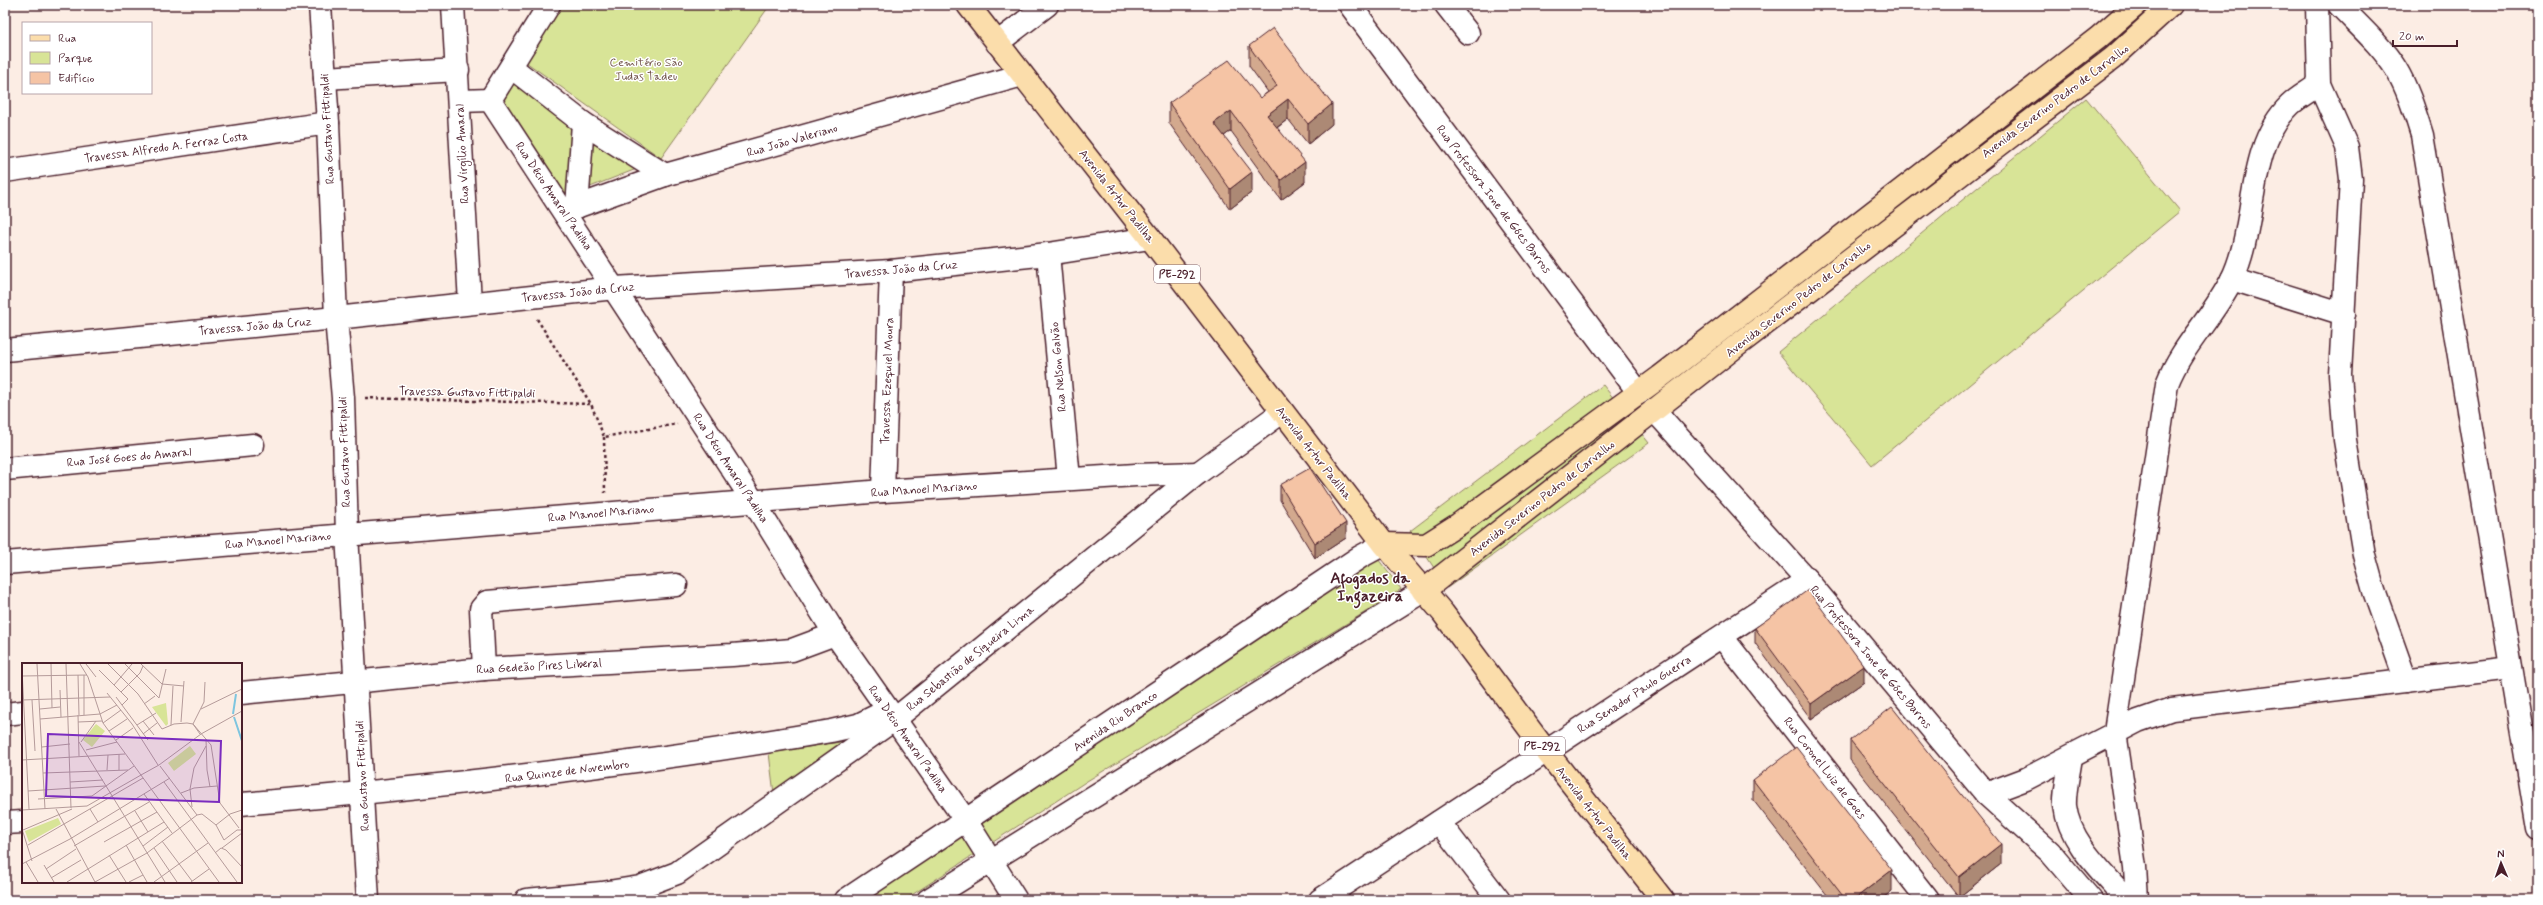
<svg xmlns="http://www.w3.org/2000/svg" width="2543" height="905" font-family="Mynerve,sans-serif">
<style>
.green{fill:#d8e497;stroke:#918261}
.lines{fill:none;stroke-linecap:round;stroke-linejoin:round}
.minor-casing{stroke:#4a1f2b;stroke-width:25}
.major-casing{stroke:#4a1f2b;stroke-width:25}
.path{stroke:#4a1f2b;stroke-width:2.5;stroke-dasharray:3 3;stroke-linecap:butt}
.minor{stroke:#fff;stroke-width:22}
.major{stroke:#fbddab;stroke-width:22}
.wall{fill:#d3a98e;stroke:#4a1f2b}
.shaded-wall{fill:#ac8974;stroke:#4a1f2b}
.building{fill:#f5c4a5;stroke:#4a1f2b}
.labels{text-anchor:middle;stroke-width:3;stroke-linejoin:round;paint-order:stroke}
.shield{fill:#fff;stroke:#80626b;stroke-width:1}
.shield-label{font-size:11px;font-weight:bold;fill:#4a1f2b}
.park-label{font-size:12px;fill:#6e5046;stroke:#fff}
.street-label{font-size:12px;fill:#4a1f2b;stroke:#fff}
.district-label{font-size:16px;font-weight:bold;fill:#4a1f2b;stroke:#fff}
.inset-river{fill:none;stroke:#7ec5df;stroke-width:2}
.inset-road{fill:none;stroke:#b59b9a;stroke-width:1}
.view{fill:#7b2cbf;fill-opacity:0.15;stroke:#7b2cbf;stroke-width:2}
.inset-edge{fill:none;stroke:#4a1f2b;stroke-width:2}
</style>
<rect width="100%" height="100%" fill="#fcede4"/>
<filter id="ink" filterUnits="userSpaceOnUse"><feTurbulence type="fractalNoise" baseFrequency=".025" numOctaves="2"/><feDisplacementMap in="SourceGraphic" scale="8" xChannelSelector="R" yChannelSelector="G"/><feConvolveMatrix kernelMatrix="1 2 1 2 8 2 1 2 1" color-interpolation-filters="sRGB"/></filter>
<g filter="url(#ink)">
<g class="green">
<polygon points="563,5 770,5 661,158 523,60"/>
<polygon points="513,78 639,168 567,196 500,99"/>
<polygon points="2086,98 2180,211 1872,465 1778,352"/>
<polygon points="1603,385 1649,443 1447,588 1410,531"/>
<polygon points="1378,559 1401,589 1387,599 1087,781 904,900 866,900"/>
<polygon points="847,741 774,794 769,753"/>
</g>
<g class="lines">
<defs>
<g id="minor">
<polyline points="320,5 328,123 336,318 343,398 347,534 368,900"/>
<polyline points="453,5 470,303"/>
<polyline points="1350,5 1639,393"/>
<polyline points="1446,5 1468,33"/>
<polyline points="2317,5 2319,84 2347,147 2351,179 2340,374 2345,440 2364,555 2374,591 2406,681"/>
<path d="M2339 5C2358 25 2381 45 2396 69 2408 89 2415 113 2422 135L2538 828"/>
<polyline points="997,43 1047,5"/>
<polyline points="511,67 583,123 577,207"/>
<polyline points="325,78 458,70"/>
<polyline points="490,100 549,5"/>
<polyline points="460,101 490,100 753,501 835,634 966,821 1016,900"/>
<polyline points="583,123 665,175"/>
<polyline points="5,171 328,123"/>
<polyline points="565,211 665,175 1022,75"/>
<polyline points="1048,254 1069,479"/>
<polyline points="2232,279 2344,314"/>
<polyline points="5,350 336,318 615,288 891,271 1048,254 1150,238"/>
<polyline points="1654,410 1807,580 1986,794 2050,852 2091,900"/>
<polyline points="5,469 253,445"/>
<polyline points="883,491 891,271"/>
<polyline points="5,563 883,491 1136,475 1198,473"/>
<polyline points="1722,637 1928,900"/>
<polyline points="484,669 481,609 487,602 676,585"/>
<polyline points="241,693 484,669 732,655 792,650 835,634"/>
<polyline points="5,714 23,712"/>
<path d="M2071 757C2069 773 2064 791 2065 806 2069 843 2105 874 2127 900"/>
<polyline points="1986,794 2026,779 2138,721 2172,709 2511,668"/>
<path d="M241 804C439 787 636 765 831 731L858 725 888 710"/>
<polyline points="1439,822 1499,900"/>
<polyline points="5,823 23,822"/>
<polyline points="526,900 602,893 640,887 677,873 895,719 1198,473 1282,412"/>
<polyline points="846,900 1360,557 1384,544"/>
<polyline points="928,900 1423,591"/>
<polyline points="1320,900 1807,580"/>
<path d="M2137 900 2135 867 2115 732 2167 384C2182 345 2214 316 2232 279 2258 227 2245 148 2290 105 2298 97 2310 91 2319 84"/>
</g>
<g id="major">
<polyline points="968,5 1150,238 1384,544 1443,613 1546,751 1663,900"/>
<polyline points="1384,544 1426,545 1459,524 1660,377 2098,38 2136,5"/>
<polyline points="1423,591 1735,347 2113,58 2171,5"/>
</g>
</defs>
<use href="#minor" class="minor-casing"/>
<use href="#major" class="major-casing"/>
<g class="path">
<polyline points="537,319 591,404 604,437 677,424"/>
<polyline points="365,398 590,404"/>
<polyline points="604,437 605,493"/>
</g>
<use href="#minor" class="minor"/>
<use href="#major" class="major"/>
</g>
<g class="wall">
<polygon points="1249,46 1332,124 1308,144 1288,119 1277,128 1305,182 1281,200 1231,131 1224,136 1252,192 1230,209 1169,123 1169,103 1260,98 1268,92 1249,66"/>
<polygon points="1280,485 1346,538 1315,558 1280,500"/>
<polygon points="1755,628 1864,682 1811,719 1755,643"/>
<polygon points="1850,740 2001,864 1959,897 1850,760"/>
<polygon points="1753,780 1892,891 1880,900 1831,900 1753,800"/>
</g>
<g class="shaded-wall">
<polygon points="1288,99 1288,119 1267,135 1267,115"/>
<polygon points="1332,104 1332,124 1308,144 1308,124"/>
<polygon points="1231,111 1231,131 1214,143 1214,123"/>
<polygon points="1305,162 1305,182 1281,200 1281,180"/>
<polygon points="1252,172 1252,192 1230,209 1230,189"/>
<polygon points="1346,523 1346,538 1315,558 1315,543"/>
<polygon points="1864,666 1864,682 1811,719 1811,704"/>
<polygon points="2001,844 2001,864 1959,897 1959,877"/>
<polygon points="1892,870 1892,891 1880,900 1853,900"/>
</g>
<g class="building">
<polygon points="1273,28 1332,104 1308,124 1288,99 1267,115 1305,162 1281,180 1231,111 1214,123 1252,172 1230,189 1169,103 1229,60 1260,98 1277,86 1249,46"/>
<polygon points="1310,468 1346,523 1315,543 1280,485"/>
<polygon points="1808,590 1864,666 1811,704 1755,628"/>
<polygon points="1892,707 2001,844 1959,877 1850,740"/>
<polygon points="1796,747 1892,870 1853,900 1846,900 1753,780"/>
</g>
</g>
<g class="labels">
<g class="shield">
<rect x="1154" y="265" width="46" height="18" rx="3"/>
<rect x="1519" y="737" width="46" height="18" rx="3"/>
</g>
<g class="shield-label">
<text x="1177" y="278">PE-292</text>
<text x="1542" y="750">PE-292</text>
</g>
<g class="park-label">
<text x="646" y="66">Cemitério São<tspan x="646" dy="14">Judas Tadeu</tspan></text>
</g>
<g class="street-label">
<text transform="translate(2055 101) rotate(-37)" y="4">Avenida Severino Pedro de Carvalho</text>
<text transform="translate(327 129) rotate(-93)" y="4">Rua Gustavo Fittipaldi</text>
<text transform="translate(792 140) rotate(-16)" y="4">Rua João Valeriano</text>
<text transform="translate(166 147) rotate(-8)" y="4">Travessa Alfredo A. Ferraz Costa</text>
<text transform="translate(462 154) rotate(-93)" y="4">Rua Virgílio Amaral</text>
<text transform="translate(554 196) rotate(56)" y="4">Rua Décio Amaral Padilha</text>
<text transform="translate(1117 196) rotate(52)" y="4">Avenida Artur Padilha</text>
<text transform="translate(1494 199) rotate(53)" y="4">Rua Professora Ione de Góes Barros</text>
<text transform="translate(901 269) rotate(-5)" y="4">Travessa João da Cruz</text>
<text transform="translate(578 292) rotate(-6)" y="4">Travessa João da Cruz</text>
<text transform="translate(1798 299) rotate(-38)" y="4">Avenida Severino Pedro de Carvalho</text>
<text transform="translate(255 326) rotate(-5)" y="4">Travessa João da Cruz</text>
<text transform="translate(1058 367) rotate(-95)" y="4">Rua Nelson Galvão</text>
<text transform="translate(887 381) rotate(-88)" y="4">Travessa Ezequiel Moura</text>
<text transform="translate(467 392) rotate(1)" y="4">Travessa Gustavo Fittipaldi</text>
<text transform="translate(344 452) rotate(-92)" y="4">Rua Gustavo Fittipaldi</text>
<text transform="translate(1314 453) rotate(52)" y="4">Avenida Artur Padilha</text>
<text transform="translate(129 457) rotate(-5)" y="4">Rua José Goes do Amaral</text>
<text transform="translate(731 468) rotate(57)" y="4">Rua Décio Amaral Padilha</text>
<text transform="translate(924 489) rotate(-4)" y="4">Rua Manoel Mariano</text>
<text transform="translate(1542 498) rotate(-38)" y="4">Avenida Severino Pedro de Carvalho</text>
<text transform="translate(601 513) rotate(-5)" y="4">Rua Manoel Mariano</text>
<text transform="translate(278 540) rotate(-5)" y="4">Rua Manoel Mariano</text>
<text transform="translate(1871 657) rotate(50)" y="4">Rua Professora Ione de Góes Barros</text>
<text transform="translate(970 658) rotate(-39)" y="4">Rua Sebastião de Siqueira Lima</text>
<text transform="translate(539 666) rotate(-3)" y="4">Rua Gedeão Pires Liberal</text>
<text transform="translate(1634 694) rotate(-33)" y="4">Rua Senador Paulo Guerra</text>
<text transform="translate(1115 721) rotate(-34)" y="4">Avenida Rio Branco</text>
<text transform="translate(908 739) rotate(55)" y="4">Rua Décio Amaral Padilha</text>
<text transform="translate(1825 768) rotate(52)" y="4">Rua Coronel Luiz de Goes</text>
<text transform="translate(567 771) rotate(-7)" y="4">Rua Quinze de Novembro</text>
<text transform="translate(362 776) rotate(-93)" y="4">Rua Gustavo Fittipaldi</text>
<text transform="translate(1594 813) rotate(52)" y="4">Avenida Artur Padilha</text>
</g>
<g class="district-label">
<text x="1370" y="583">Afogados da<tspan x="1370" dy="18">Ingazeira</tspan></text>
</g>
</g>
<g transform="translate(22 663)">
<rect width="220" height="220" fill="#fcede4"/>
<path d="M144 40 146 61 144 63 130 44ZM74 61 83 68 70 84 61 77ZM168 83 174 91 152 108 146 100ZM36 155 39 161 7 179 3 168Z" fill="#d8e497"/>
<path class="inset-river" d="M211 51 214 31M212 54 220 78"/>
<path class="inset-road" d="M15 1 23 146M29 1 30 45M44 1 49 145M58 1 66 14 81 60 197 219M64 1 74 14M86 1 116 31 140 66 152 61 165 60 171 61 178 71M103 1 137 35 144 6M119 1 140 21 162 23M0 6 7 146M77 7 106 36 100 42M56 12 57 52M0 13 65 12M183 19 182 39 171 61 189 82 198 140 217 165M92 22 110 1M38 27 39 54M99 29 118 10 121 3M85 30 110 61 136 102M94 34 126 77M0 37 88 34M10 37 13 88M122 41 133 33M18 46 38 44M179 46 220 26M56 52 57 93M62 52V12M18 56 78 51 95 42M121 58 132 72M56 59 80 58M159 59 162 18M81 60 99 47M115 62 134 50M149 62 151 23M87 68 105 56M121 71 135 60M184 76 185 107 188 124M94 77 111 65M57 79 143 219M59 79 74 58M20 84 48 81M64 87 95 79M97 91V107M0 97 103 91M138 103 175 152M85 107 86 92M21 110 106 107M119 112 137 102 179 71 220 48M48 119 81 117M142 119 215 219M6 128 83 123M159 130 172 125 195 123M122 131 150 170M16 136 70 133 112 103M170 144 168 126 172 105 184 83M34 146 73 219M68 146 76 159M0 147 65 143 119 112M113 148 126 169M175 152 180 151 194 162 202 177 215 167H220M194 162 208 151 220 147M0 166 10 198M1 167 50 146M140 178 170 218M82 179 135 149M6 182 121 115M104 182 125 219M52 183 127 139M121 183 146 164M132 185 155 219M200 185 220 170M193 190 199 185 204 187 220 204M87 192 104 219M4 199 16 219M0 201 48 176 148 115M22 202 32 219M24 206 54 186M29 215 59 197M45 219 142 159M73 219 125 190 175 152M107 219 121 212M132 219 186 180M169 219 187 206"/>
<path class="view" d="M26 71 199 78 197 139 24 133Z"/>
<rect width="220" height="220" class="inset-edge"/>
</g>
<rect width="2543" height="905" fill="none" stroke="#fff" stroke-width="20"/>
<rect x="10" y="10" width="2523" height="885" fill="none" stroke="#4a1f2b" stroke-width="1.5" filter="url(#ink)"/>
<rect x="22" y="22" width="130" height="72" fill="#ffffff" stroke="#b7a5aa"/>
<rect x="30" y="35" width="20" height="6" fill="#fbddab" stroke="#b7a5aa"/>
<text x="58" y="42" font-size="12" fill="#4a1f2b">Rua</text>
<rect x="30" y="52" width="20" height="12" fill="#d8e497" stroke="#b7a5aa"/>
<text x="58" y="62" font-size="12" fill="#4a1f2b">Parque</text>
<rect x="30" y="72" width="20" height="12" fill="#f5c4a5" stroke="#b7a5aa"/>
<text x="58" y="82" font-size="12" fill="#4a1f2b">Edifício</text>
<g transform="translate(2501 863) rotate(358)" stroke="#ffffff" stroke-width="3" paint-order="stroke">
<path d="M0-3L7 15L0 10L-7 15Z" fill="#4a1f2b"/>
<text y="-6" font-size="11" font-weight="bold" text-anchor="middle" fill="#4a1f2b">N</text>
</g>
<path d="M2393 40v6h64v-6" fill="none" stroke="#4a1f2b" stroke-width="2"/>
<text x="2399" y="40" font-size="12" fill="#4a1f2b" stroke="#ffffff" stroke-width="3" paint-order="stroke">20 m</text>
</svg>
